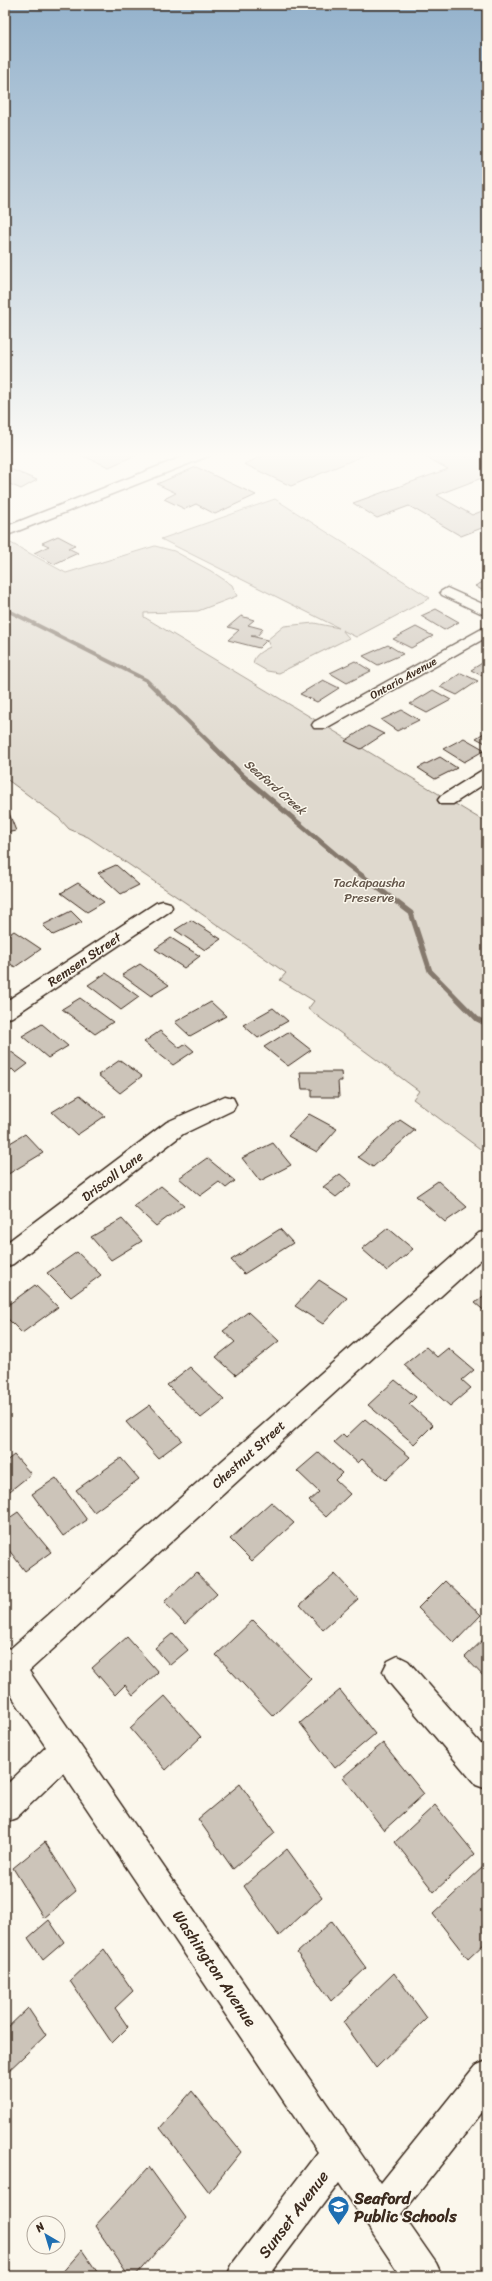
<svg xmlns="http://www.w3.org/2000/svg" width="492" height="2281" font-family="Sriracha,sans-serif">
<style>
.green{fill:#dfd9ce;stroke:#8d8276}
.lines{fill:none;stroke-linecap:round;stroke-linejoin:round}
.stream-far1{stroke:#85796d;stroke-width:4}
.stream{stroke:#85796d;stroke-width:5}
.building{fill:#ccc4b9;stroke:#3b2a1e}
.minor-casing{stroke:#3b2a1e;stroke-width:3}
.major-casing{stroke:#3b2a1e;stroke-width:3}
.minor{fill:#fbf7ec;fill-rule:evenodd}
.major{fill:#fbf7ec;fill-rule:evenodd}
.labels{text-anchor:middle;stroke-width:3;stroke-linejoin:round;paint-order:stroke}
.far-street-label{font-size:11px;fill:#3b2a1e;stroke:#fbf7ec}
.far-water-label{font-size:12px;font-style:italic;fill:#605246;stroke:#fbf7ec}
.park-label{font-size:13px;fill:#64564a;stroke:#fbf7ec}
.street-label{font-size:13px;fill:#3b2a1e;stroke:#fbf7ec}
.near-street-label{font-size:16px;fill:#3b2a1e;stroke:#fbf7ec}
.near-poi-label{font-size:16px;font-weight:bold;fill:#3b2a1e;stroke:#fbf7ec;text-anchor:start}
</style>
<rect width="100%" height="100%" fill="#fbf7ec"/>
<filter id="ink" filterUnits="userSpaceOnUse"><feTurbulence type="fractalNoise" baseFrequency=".025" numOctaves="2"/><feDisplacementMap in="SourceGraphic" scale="8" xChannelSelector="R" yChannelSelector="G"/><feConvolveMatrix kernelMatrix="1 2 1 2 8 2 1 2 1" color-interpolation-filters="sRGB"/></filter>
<g filter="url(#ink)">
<g class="green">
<path d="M275 499 430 598 356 637 342 630 349 638 279 673 267 671 253 663C255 654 262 651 270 647L267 640 284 626 314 623 339 628 161 539Z"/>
<polygon points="7,541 66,573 155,546 174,551 211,571 232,585 237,596 198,611 144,613 144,617 487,823 487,1154 413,1099 419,1091 308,1009 314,1001 280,980 286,973 186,903 88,837 69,829 59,818 5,778 5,542"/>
</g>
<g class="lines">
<polyline class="stream-far1" points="5,609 146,680 213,746"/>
<polyline class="stream" points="212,745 243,776 348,865 411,913 430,971 477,1019 487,1024"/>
</g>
<g class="building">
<polygon points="74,452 143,452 109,467"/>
<polygon points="273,452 372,452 291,486 244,464"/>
<polygon points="440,452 457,452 466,457 480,452 487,452 487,476 437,495 472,515 487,509 487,526 461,536 409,506 377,518 353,503 448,469 426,457"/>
<polygon points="5,467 37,480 21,489 5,482"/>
<polygon points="196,467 256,495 215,514 196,504 185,509 164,499 176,493 157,484"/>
<polygon points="58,536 75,545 68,548 78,553 54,564 34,553 49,546 42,543"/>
<polygon points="487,580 487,593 475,586"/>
<polygon points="436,609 459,622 444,630 421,616"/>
<polygon points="241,616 254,620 248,625 263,629 257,636 251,636 267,640 259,648 228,640 239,630 228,627"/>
<polygon points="416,627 433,636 411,648 393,639"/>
<polygon points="388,645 403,654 378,665 363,656"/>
<polygon points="487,660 486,678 471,670"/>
<polygon points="355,661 371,671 347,683 330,673"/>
<polygon points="461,673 478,681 457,695 440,687"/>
<polygon points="323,680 339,688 317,702 300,694"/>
<polygon points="433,690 451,700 427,713 410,704"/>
<polygon points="402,710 419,720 397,731 381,720"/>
<polygon points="368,726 384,734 361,749 345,741"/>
<polygon points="487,731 487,744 476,738"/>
<polygon points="464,738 485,750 464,762 443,749"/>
<polygon points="440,757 457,768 435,779 418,768"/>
<polygon points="9,813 16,831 5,833 5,814"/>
<polygon points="116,865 139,885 121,894 98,873"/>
<polygon points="78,883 104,902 87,912 61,893"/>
<polygon points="71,911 82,922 53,935 43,925"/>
<polygon points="191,920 221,939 205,950 175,930"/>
<polygon points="14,931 41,949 15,967 9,963 5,966 5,937"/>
<polygon points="171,938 200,956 184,968 155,949"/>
<polygon points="140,964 169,985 151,996 122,975"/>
<polygon points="106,973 139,997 121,1010 88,985"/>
<polygon points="80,998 113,1022 95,1034 62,1009"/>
<polygon points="211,1002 226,1016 190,1036 175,1022"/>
<polygon points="273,1008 288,1021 258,1038 243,1025"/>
<polygon points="42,1024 68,1046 48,1058 22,1036"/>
<polygon points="160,1031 180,1048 186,1044 194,1051 173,1065 144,1042"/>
<polygon points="288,1032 311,1050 288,1066 264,1047"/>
<polygon points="6,1048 28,1064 16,1073 12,1069 5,1074"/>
<polygon points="120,1060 142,1076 120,1093 98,1075"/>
<polygon points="300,1072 341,1072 342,1081 338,1081 339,1097 312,1097 312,1089 302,1089"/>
<polygon points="80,1095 105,1116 77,1135 52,1112"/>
<polygon points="309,1114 337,1129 317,1152 288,1136"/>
<polygon points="400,1120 415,1130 373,1167 358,1157"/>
<polygon points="25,1134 43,1153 5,1176 5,1146"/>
<polygon points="273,1143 291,1165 260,1181 242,1158"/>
<polygon points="207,1158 235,1181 226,1188 219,1182 200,1196 179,1178"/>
<polygon points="340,1174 352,1184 336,1197 323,1187"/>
<polygon points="438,1181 467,1207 445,1222 416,1196"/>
<polygon points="161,1186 184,1205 156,1226 134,1206"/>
<polygon points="122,1219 142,1241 111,1260 91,1237"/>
<polygon points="388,1228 413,1249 387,1271 362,1249"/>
<polygon points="280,1229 293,1243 244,1274 231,1260"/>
<polygon points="77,1252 101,1275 71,1297 47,1273"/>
<polygon points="319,1280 347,1298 323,1324 295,1306"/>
<polygon points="35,1285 58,1307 22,1333 5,1316 5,1307"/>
<polygon points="487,1293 487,1313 475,1303"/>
<polygon points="248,1312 279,1341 236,1375 216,1357 235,1342 223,1331"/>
<polygon points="426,1347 437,1357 448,1348 474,1370 462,1380 471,1388 450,1406 404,1365"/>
<polygon points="190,1367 224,1400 201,1418 167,1385"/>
<polygon points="395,1380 416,1397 409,1404 433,1425 414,1444 368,1405"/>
<polygon points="150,1405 182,1440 158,1458 126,1422"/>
<polygon points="365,1419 410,1457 386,1480 362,1459 358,1463 334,1442 343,1434 346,1437"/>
<polygon points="319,1452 342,1473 335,1480 350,1494 326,1517 309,1501 319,1492 297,1471"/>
<polygon points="14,1455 31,1474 5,1495 5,1462"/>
<polygon points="121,1458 139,1479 94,1512 76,1490"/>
<polygon points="56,1478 87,1520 63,1536 32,1494"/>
<polygon points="271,1502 294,1523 252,1561 230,1539"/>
<polygon points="18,1512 51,1552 25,1571 5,1545 5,1521"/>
<polygon points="196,1572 217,1594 185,1624 164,1602"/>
<polygon points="335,1574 358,1599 323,1630 300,1605"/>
<polygon points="445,1581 481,1615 454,1643 418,1608"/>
<polygon points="253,1620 311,1679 273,1716 216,1655"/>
<polygon points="173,1633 188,1650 170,1665 155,1648"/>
<polygon points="487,1636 487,1680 465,1657"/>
<polygon points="127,1637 158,1672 133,1695 125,1685 115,1695 92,1668"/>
<polygon points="340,1690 375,1734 335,1768 300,1723"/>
<polygon points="165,1696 201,1737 166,1770 130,1728"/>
<polygon points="383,1743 424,1794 384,1830 343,1777"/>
<polygon points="240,1784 275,1833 233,1869 198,1819"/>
<polygon points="435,1805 475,1854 434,1892 395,1842"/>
<polygon points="45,1842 76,1891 44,1918 13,1868"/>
<polygon points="287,1849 322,1897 279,1936 244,1886"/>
<polygon points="484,1866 487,1870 487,1941 468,1959 433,1914"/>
<polygon points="49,1920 64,1942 43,1960 28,1938"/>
<polygon points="332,1921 366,1968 331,2001 297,1953"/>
<polygon points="104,1949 133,1991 115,2008 128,2027 112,2043 70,1981"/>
<polygon points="394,1973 427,2018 376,2068 343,2022"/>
<polygon points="28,2008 46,2035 5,2074 5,2030"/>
<polygon points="192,2091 241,2152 209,2192 160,2128"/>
<polygon points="149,2167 186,2218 135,2276 129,2276 95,2226"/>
<polygon points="82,2250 100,2276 59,2276"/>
</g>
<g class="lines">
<defs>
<g id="minor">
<polygon points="447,588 487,606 487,616 442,595 440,592"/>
<polygon points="487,626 487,637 326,728 314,728 312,725 314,722"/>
<polygon points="487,770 487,782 453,804 441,804 438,800 441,796 481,771"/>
<polygon points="163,901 170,903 172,907 170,911 12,1017 5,1019 5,1002 156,903"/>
<polygon points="225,1096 233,1098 236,1104 233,1110 183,1134 13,1264 5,1267 5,1244 167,1122"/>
<polygon points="487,1231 487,1254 29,1671 381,2183 475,2066 487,2061 487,2106 402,2214 436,2263 442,2276 401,2276 339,2183 269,2276 227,2276 233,2263 318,2152 63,1773 16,1818 5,1822 5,1786 46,1747 5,1686 5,1647 10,1649 479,1233"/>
<polygon points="398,1656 408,1661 487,1751 487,1789 476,1785 388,1681 383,1671 388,1661"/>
</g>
<polygon id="major" points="195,452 212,452 211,455 5,536 5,527"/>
</defs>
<use href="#minor" class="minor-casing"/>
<use href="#major" class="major-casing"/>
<use href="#minor" class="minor"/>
<use href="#major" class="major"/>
</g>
</g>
<linearGradient id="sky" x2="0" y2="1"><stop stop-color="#94b2cc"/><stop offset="0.59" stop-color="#fdfbf6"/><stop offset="1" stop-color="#fdfbf6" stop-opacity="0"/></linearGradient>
<rect width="492" height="771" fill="url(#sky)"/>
<defs>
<symbol id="school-pin" viewBox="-11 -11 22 30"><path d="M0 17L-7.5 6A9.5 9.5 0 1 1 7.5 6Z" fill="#1f6fb2" stroke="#fbf7ec"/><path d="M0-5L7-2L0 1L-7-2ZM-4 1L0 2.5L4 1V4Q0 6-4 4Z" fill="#fff"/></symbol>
</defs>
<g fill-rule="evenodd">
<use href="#school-pin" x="326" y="2194" width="25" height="34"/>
</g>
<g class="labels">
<g class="far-street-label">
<text transform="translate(403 678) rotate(-29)" y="4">Ontario Avenue</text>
</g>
<g class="far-water-label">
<text transform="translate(275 787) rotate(41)" y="4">Seaford Creek</text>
</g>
<g class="park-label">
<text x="369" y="887">Tackapausha<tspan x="369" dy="15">Preserve</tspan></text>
</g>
<g class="street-label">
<text transform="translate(84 959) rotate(-34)" y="5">Remsen Street</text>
<text transform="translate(112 1176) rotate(-37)" y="5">Driscoll Lane</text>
<text transform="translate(248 1454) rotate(-42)" y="5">Chestnut Street</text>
</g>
<g class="near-street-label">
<text transform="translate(215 1968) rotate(56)" y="6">Washington Avenue</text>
<text transform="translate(293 2214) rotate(-53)" y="6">Sunset Avenue</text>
</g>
<g class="near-poi-label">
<text x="354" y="2204">Seaford<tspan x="354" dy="18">Public Schools</tspan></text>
</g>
</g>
<rect width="492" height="2281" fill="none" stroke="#fbf7ec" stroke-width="20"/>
<rect x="10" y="10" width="472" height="2261" fill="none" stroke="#3b2a1e" stroke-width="1.5" filter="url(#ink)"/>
<g transform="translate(46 2235) rotate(322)"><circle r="19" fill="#fbf7ec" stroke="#aea59a"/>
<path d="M0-3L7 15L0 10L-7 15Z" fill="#1f6fb2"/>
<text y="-6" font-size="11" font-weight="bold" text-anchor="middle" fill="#3b2a1e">N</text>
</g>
</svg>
